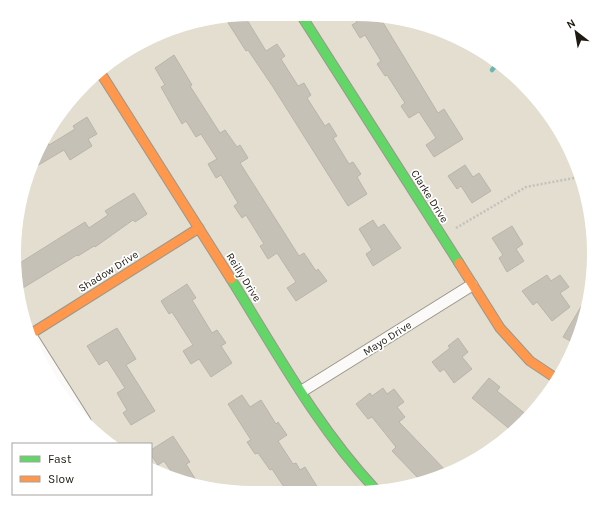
<svg xmlns="http://www.w3.org/2000/svg" width="608" height="507" font-family="Karla,sans-serif">
<style>
.lines{fill:none;stroke-linecap:round;stroke-linejoin:round}
.stream{stroke:#6db6b2;stroke-width:4.5}
.building{fill:#c6c1b6;stroke:#b9b5aa}
.street-casing{stroke:#9b978c;stroke-width:13}
.fast-casing{stroke:#9b978c;stroke-width:11}
.slow-casing{stroke:#9b978c;stroke-width:11}
.path{stroke:#c3c1bc;stroke-width:2.5;stroke-dasharray:2 2;stroke-linecap:butt}
.street{stroke:#fbfaf8;stroke-width:11}
.fast{stroke:#63d668;stroke-width:9}
.slow{stroke:#ff974d;stroke-width:9}
.labels{text-anchor:middle;stroke-width:3.5;stroke-linejoin:round;paint-order:stroke}
.street-label{font-size:11px;fill:#1e1a11;stroke:#fff}
</style>
<rect width="100%" height="100%" fill="#e3decf"/>
<g class="lines">
<polyline class="stream" points="492,70 496,65"/>
</g>
<g class="building">
<polygon points="244,15 266,51 277,44 285,56 281,59 298,86 304,83 311,95 307,98 325,126 329,123 337,136 333,138 349,164 353,162 361,174 357,177 367,194 348,206 273,87 248,50 246,51 225,18"/>
<polygon points="352,16 379,16 438,113 444,109 463,139 434,157 426,145 436,138 419,112 409,118 401,106 405,103 387,75 385,76 377,64 381,61 365,35 360,38 352,25 357,22"/>
<polygon points="174,55 192,85 190,86 220,133 225,130 237,147 240,145 248,158 240,163 299,256 304,253 316,271 318,269 327,281 296,301 287,288 296,282 277,253 268,259 260,246 264,244 246,215 242,218 234,206 238,203 221,175 216,178 208,164 217,159 201,134 196,137 186,121 182,124 161,87 165,85 155,68"/>
<polygon points="87,117 97,134 88,139 92,146 70,160 64,150 30,170 45,138 49,145 75,129 73,126"/>
<polygon points="465,165 473,177 479,173 491,191 472,203 461,186 457,189 448,176"/>
<polygon points="134,193 147,214 135,222 133,220 95,247 94,246 78,256 77,255 18,291 15,266 85,222 89,228 108,215 105,211"/>
<polygon points="373,220 378,228 384,224 401,248 373,266 366,254 372,250 359,229"/>
<polygon points="512,226 523,244 516,249 524,261 507,272 499,258 503,255 492,238"/>
<polygon points="547,275 551,281 560,275 569,287 560,293 570,307 552,321 537,302 533,305 522,291"/>
<polygon points="187,284 196,298 192,300 212,333 217,330 226,343 221,346 232,363 211,377 199,359 191,364 183,351 193,345 172,312 169,314 161,301"/>
<polygon points="582,305 584,306 576,344 563,337"/>
<polygon points="117,328 136,359 126,365 155,411 131,425 123,413 127,410 117,393 125,388 107,360 99,365 87,346"/>
<polygon points="458,338 468,352 462,357 472,369 454,383 444,369 440,372 432,362 450,348 448,346"/>
<polygon points="489,378 500,387 497,391 528,416 524,423 512,431 472,398"/>
<polygon points="383,388 387,394 394,389 404,402 397,407 405,417 399,422 448,473 420,480 392,451 396,447 372,417 368,419 356,404 370,393 372,396"/>
<polygon points="242,395 250,407 261,400 276,424 278,422 287,435 278,441 293,464 296,463 300,470 305,467 321,493 288,493 272,469 270,470 258,453 255,454 247,442 251,440 228,404"/>
<polygon points="173,436 190,462 186,464 199,485 177,480 164,461 158,465 151,455 151,450"/>
</g>
<g class="lines">
<defs>
<g id="street">
<polyline points="30,334 85,421"/>
<polyline points="302,391 472,285"/>
</g>
<g id="fast">
<polyline points="301,15 459,263"/>
<path d="M231 279C276 351 317 427 375 489"/>
</g>
<g id="slow">
<polyline points="100,72 231,279"/>
<polyline points="459,263 500,328 530,361 554,377"/>
<polyline points="29,335 199,228"/>
</g>
</defs>
<use href="#street" class="street-casing"/>
<use href="#fast" class="fast-casing"/>
<use href="#slow" class="slow-casing"/>
<polyline class="path" points="456,228 526,187 579,177"/>
<use href="#street" class="street"/>
<use href="#fast" class="fast"/>
<use href="#slow" class="slow"/>
</g>
<g class="labels">
<g class="street-label">
<text transform="translate(430 196) rotate(58)" y="4">Clarke Drive</text>
<text transform="translate(108 271) rotate(-32)" y="4">Shadow Drive</text>
<text transform="translate(244 277) rotate(58)" y="4">Reilly Drive</text>
<text transform="translate(387 338) rotate(-32)" y="4">Mayo Drive</text>
</g>
</g>
<path d="M0 0H608V507H0ZM253 21H355A232 232 0 0 1 587 253V254A232 232 0 0 1 355 486H253A232 232 0 0 1 21 254V253A232 232 0 0 1 253 21Z" fill="#fff" fill-rule="evenodd"/>
<rect x="12" y="443" width="140" height="52" fill="#ffffff" stroke="#a5a3a0"/>
<rect x="20" y="456" width="20" height="6" fill="#63d668" stroke="#a5a3a0"/>
<text x="48" y="463" font-size="12" fill="#1e1a11">Fast</text>
<rect x="20" y="476" width="20" height="6" fill="#ff974d" stroke="#a5a3a0"/>
<text x="48" y="483" font-size="12" fill="#1e1a11">Slow</text>
<g transform="translate(576 32) rotate(329)" stroke="#ffffff" stroke-width="3" paint-order="stroke">
<path d="M0-3L7 15L0 10L-7 15Z" fill="#1e1a11"/>
<text y="-6" font-size="11" font-weight="bold" text-anchor="middle" fill="#1e1a11">N</text>
</g>
</svg>
